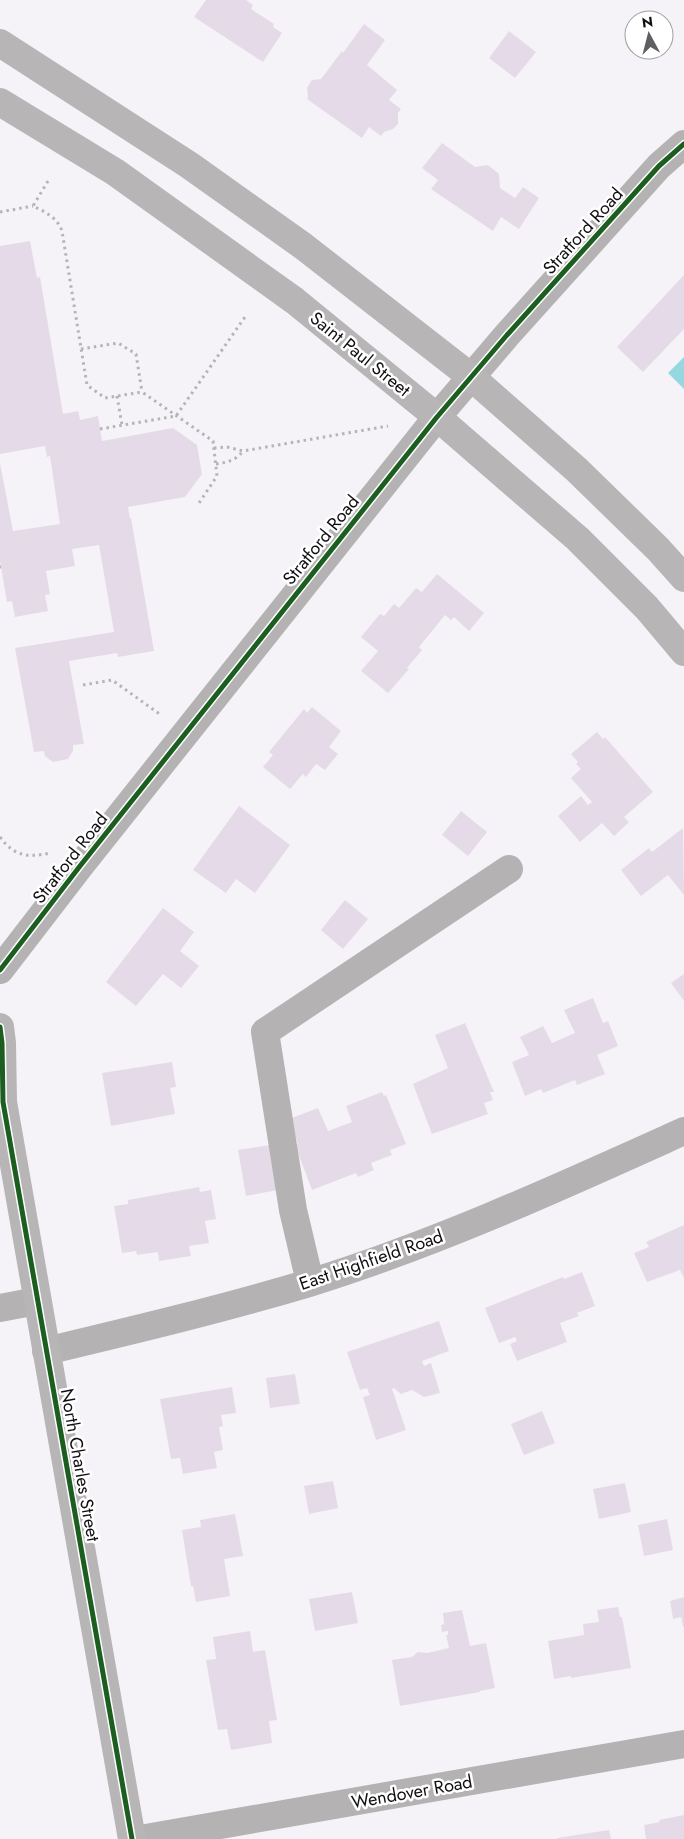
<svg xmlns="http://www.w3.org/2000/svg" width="684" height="1839" font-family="Jost,sans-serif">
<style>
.water{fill:#95d8df}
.building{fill:#e5dbe8}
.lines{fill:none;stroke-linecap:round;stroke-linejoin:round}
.path{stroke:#b6b4b5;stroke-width:3;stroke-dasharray:2.5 4;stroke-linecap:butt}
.minor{stroke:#b4b2b2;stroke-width:28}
.major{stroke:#b7b5b6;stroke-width:28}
.cycleway-casing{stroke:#fff;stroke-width:8}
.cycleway{stroke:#1b5e20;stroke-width:5}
.labels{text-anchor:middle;stroke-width:5;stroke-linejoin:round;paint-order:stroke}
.street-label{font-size:18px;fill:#100e11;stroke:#fff}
</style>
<rect width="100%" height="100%" fill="#f6f3f8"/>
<polygon class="water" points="684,357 684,389 668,373"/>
<g class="building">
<polygon points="206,0 246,0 253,5 251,9 274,24 273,27 282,33 263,62 194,17"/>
<polygon points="364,24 385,40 367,65 397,90 389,100 401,109 398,113 398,124 393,129 384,132 381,136 369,127 362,138 307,99 308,97 307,88 312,80 321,79 342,51 343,53"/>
<polygon points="509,31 536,52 515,78 489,58"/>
<polygon points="442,143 475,167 488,165 499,174 500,188 515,198 523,187 539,198 519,229 501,217 493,231 431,189 438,180 422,168"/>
<polygon points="30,241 37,278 40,277 63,414 78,411 80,420 98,416 102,441 173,428 197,445 202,474 185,497 128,507 130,519 131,518 154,651 118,657 117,653 69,661 84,744 73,745 73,751 68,759 53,762 45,756 44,751 34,752 15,648 114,632 99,545 72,549 75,566 46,571 50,594 45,595 48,611 15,617 12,601 7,602 0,561 0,463 13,531 60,524 50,456 47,457 45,446 0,454 0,246"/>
<polygon points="684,275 684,329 643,372 617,347"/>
<polygon points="437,574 484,613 469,631 454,617 451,620 445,615 419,647 422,650 407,668 409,669 388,693 361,671 378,651 361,637 380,614 384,616 394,604 399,608 416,588 422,592"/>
<polygon points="312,707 341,731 329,747 338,754 325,770 316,764 306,777 303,774 290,789 263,767 273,755 269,752 304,709 307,713"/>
<polygon points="597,732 603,739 605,737 653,792 624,817 629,822 614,836 602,823 580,842 558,816 581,796 588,805 592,802 571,778 581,769 576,764 578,762 571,754"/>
<polygon points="239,806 290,845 255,893 236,879 226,893 193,870"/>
<polygon points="461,811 487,832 468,856 442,835"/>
<polygon points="683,828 684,895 668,875 641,896 621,870 649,848 652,852"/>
<polygon points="345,900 368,919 343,949 321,930"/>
<polygon points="163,908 194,932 180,951 199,966 181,988 163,974 136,1006 106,982"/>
<polygon points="684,974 684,1001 671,983"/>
<polygon points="593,998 603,1023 608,1021 618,1046 597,1055 605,1074 577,1085 575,1080 543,1093 541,1089 525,1096 512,1062 529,1055 520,1037 543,1026 552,1043 575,1033 564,1010"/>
<polygon points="465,1023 494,1092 490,1092 493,1100 484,1103 488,1114 432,1134 413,1084 448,1068 435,1035"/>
<polygon points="172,1062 176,1087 170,1088 175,1114 111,1126 102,1073"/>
<polygon points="382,1092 384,1096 386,1095 406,1144 390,1150 392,1155 371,1163 374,1170 358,1177 356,1173 312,1190 295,1145 298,1144 289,1119 318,1108 328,1131 352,1122 346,1106"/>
<polygon points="276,1144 283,1189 246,1196 238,1150"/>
<polygon points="199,1187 200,1192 211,1190 216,1219 205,1221 209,1243 189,1246 191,1256 159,1261 158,1252 137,1255 136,1251 122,1253 114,1206 128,1204 128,1200"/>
<polygon points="684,1225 684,1278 680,1270 647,1282 634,1253 649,1247 646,1242"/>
<polygon points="582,1272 595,1306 577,1313 579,1316 560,1323 567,1342 517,1361 510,1344 517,1341 515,1337 499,1343 485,1308 563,1277 564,1279"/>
<polygon points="439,1321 449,1351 422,1361 424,1366 431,1363 440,1393 424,1397 412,1390 401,1394 394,1388 392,1389 406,1430 376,1440 363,1397 370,1395 367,1388 360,1390 347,1352"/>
<polygon points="295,1374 300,1404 270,1408 266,1378"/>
<polygon points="232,1387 236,1413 221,1415 223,1426 219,1427 223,1450 214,1452 217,1468 183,1474 180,1458 171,1459 160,1399"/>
<polygon points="542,1411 555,1443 524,1455 511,1424"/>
<polygon points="333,1481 338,1508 309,1514 304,1486"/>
<polygon points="625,1483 631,1512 599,1519 593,1489"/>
<polygon points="235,1514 243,1556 224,1559 230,1596 196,1602 193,1586 191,1586 182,1530 201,1527 200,1520"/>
<polygon points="667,1519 673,1550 644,1556 638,1525"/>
<polygon points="352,1592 358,1623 315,1631 309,1599"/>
<polygon points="684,1597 684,1627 683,1627 681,1617 673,1619 670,1601"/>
<polygon points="618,1607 620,1617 622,1617 631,1668 571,1678 571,1676 554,1679 548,1641 584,1635 583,1624 599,1622 597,1610"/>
<polygon points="462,1610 470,1646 486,1643 495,1688 480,1691 480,1692 400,1706 392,1660 412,1657 418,1652 427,1653 449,1648 446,1635 448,1635 448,1631 442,1632 441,1625 444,1624 443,1613"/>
<polygon points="250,1631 253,1652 265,1650 277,1720 269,1721 272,1743 231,1750 227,1729 218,1730 206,1660 216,1659 213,1637"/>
<polygon points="684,1815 684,1839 646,1839 644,1825 660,1822 659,1820"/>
<polygon points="609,1830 611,1839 557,1839 557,1838"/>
</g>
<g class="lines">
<g class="path">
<path d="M48 181 33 206C45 212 57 217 62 231L87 385 105 398 142 392 213 441 217 476 197 506"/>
<polyline points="0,212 33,206"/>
<polyline points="81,349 118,343 136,354 142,392"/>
<polyline points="117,396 122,425"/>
<polyline points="100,429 176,416 245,317"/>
<polyline points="214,448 227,447 243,451 388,426"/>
<path d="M216 464C228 462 235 461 243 451"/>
<polyline points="0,567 1,567"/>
<polyline points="83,685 112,680 161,715"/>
<path d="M0 837C14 856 27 858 50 853"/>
</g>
<g class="minor">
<polyline points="0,970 80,866 437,417 507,335 659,166 684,144"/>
<polyline points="310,1282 293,1210 265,1032 509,869"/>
<polyline points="0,1308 37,1301"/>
<path d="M46 1351C134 1330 222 1309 309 1283 438 1243 562 1186 684 1131"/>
<polyline points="140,1839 684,1744"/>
</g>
<g class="major">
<polyline points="0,43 189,165 303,246 470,376 577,470 658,549 684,578"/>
<polyline points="0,102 115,172 295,301 437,417 578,539 647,608 684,652"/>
<polyline points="0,1027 2,1043 3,1102"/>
<polyline points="0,1095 3,1102 132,1839"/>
</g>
<defs>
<g id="cycleway">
<polyline points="0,970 80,866 437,417 507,335 659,166 684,144"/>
<polyline points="0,1027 2,1043 3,1102 132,1839"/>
</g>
</defs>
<use href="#cycleway" class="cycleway-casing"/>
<use href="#cycleway" class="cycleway"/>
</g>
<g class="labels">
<g class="street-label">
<text transform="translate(583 231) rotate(-48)" y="6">Stratford Road</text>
<text transform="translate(360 354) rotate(39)" y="6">Saint Paul Street</text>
<text transform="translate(321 540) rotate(-51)" y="6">Stratford Road</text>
<text transform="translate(70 858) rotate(-52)" y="6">Stratford Road</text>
<text transform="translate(371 1260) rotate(-19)" y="6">East Highfield Road</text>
<text transform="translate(80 1465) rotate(80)" y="6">North Charles Street</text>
<text transform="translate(412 1792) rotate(-10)" y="6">Wendover Road</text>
</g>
</g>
<g transform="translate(649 35) rotate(353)"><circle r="24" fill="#ffffff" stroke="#9f9fa0"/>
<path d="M0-4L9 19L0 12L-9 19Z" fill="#605e62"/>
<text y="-8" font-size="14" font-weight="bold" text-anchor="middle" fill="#100e11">N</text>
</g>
</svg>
